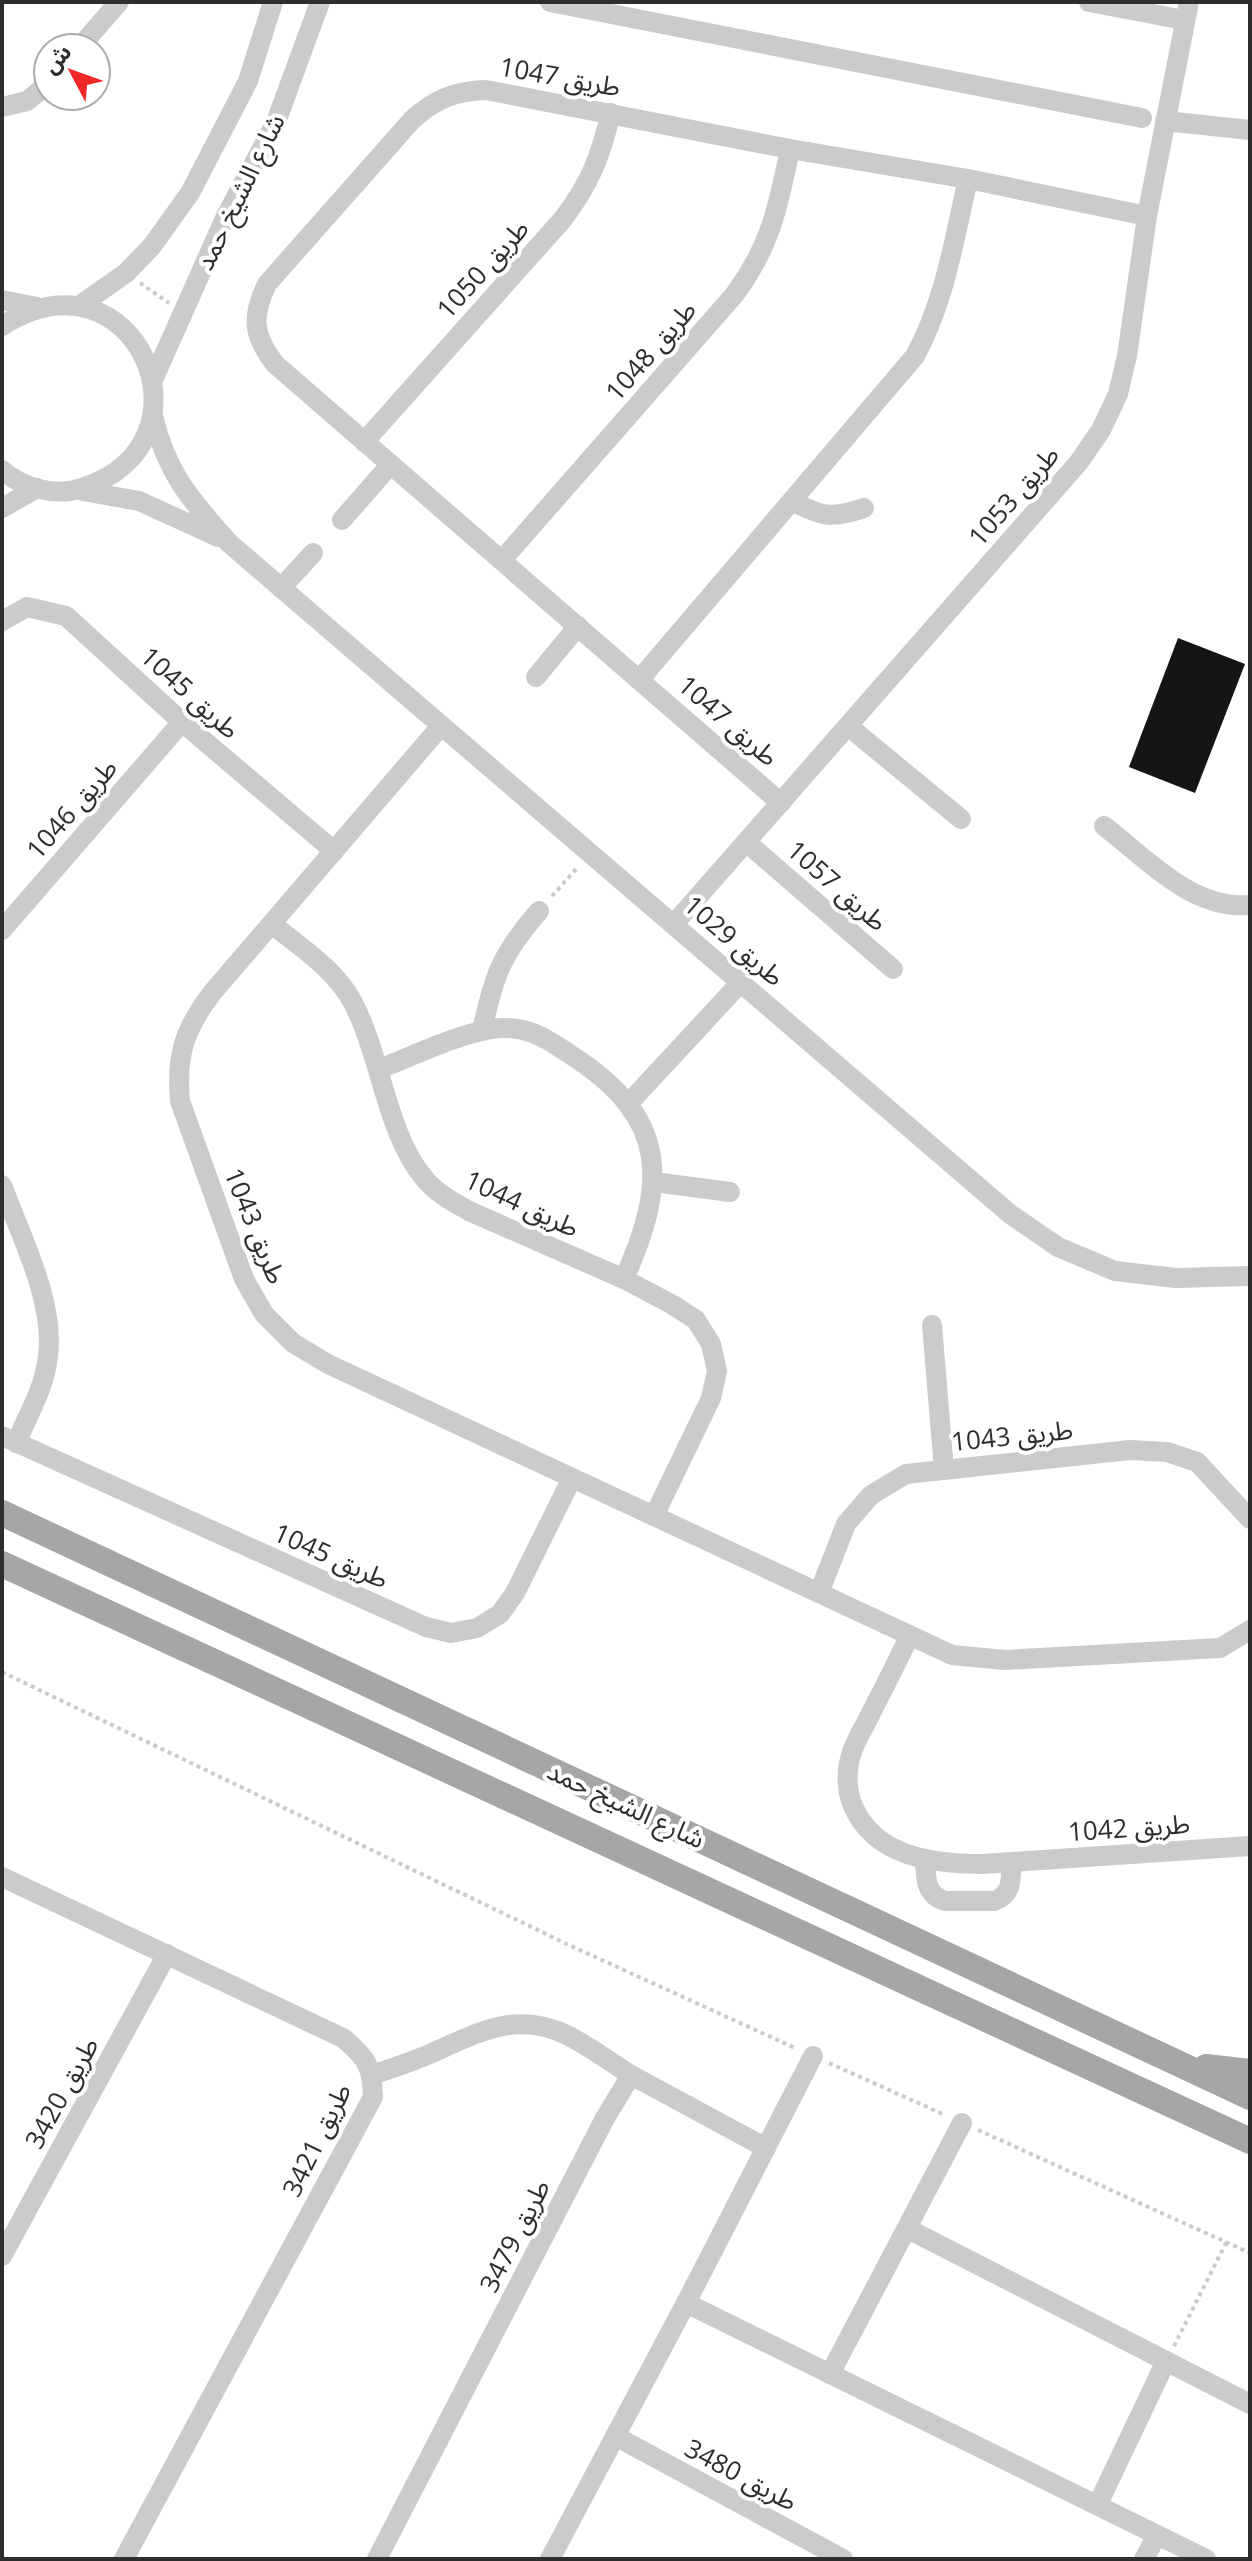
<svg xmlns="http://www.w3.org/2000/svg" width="1252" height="2561" font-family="'Open Sans','Noto Sans Arabic',sans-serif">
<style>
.building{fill:#151515}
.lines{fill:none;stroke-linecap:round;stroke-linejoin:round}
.path{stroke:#cbcbcb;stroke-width:4;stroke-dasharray:4 4;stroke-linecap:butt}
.minor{stroke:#cbcbcb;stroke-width:20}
.major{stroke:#a6a6a6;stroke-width:26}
.labels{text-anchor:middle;stroke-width:8;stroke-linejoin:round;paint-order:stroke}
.street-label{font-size:26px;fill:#2e2e2e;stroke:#fff}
</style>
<rect width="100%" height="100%" fill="#fff"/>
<polygon class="building" points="1178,638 1245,664 1195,793 1129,767"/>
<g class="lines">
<g class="path">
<polyline points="140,283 169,303"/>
<polyline points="552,896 578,867"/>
<polyline points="2,1672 571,1946 795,2048"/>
<polyline points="829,2063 945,2115"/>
<polyline points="978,2130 1250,2253"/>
<polyline points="1174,2346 1227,2241"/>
</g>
<g class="minor">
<polyline points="550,2 1142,118"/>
<polyline points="1089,2 1184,20"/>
<polyline points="79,48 119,2"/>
<polyline points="2,107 27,101 48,84"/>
<polyline points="1165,121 1250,130"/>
<polyline points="2,300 37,307"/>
<polyline points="79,306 126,273 152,246 190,193 248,81 273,2"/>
<path d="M2 326C134 241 223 443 82 488 56 497 22 488 2 470"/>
<polyline points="153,380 226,216 276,122 320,2"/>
<path d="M153 416C167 474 190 499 229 543L1010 1214 1058 1247 1115 1271 1176 1278 1250 1276"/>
<path d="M364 442 563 219C591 182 600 157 611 113"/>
<polyline points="83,491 139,501 218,537"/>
<path d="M792 501C822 517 831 519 864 508"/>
<polyline points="2,508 37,488"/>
<polyline points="342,520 390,465"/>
<path d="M502 560 735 294C771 245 778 207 790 149"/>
<polyline points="281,588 313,553"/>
<polyline points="2,621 27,607 66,616 182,722 334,851"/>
<polyline points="536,677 578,626"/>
<path d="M640 679 915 356C945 301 954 240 968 179"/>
<path d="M441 726 212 993C184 1030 176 1055 180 1101L244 1279 264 1314 293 1343 328 1364 952 1655 1005 1660 1220 1648 1250 1630"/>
<polyline points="848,726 961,819"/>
<path d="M781 803 275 364C253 336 251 317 267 284L412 120C435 99 455 91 486 90L790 149 968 179 1147 216"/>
<path d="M1104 826C1147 859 1192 910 1250 905"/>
<polyline points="746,842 893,969"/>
<path d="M272 924C300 947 335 969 352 1001 381 1054 386 1133 424 1178 436 1193 453 1202 469 1211L624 1279 673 1305 696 1320 711 1344 717 1371 711 1398 654 1516"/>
<polyline points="674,924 1079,462 1101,430 1118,394 1127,356 1147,216 1189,2"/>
<polyline points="2,930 182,722"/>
<path d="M482 1030C495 974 500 956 539 911"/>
<path d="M379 1069C413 1056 466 1030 501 1028 532 1027 550 1041 574 1057 669 1119 667 1183 624 1279"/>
<polyline points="628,1104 742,981"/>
<polyline points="654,1182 730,1192"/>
<path d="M2 1185C21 1237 55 1301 48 1356 45 1387 28 1415 16 1443"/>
<polyline points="932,1325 944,1470"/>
<polyline points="2,1436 426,1627 451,1633 477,1628 500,1614 515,1593 572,1478"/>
<polyline points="819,1593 846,1524 871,1495 906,1474 1130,1450 1167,1452 1197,1462 1250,1519"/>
<path d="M909 1637C897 1662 884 1688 871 1713 865 1726 856 1739 852 1752 846 1769 846 1789 853 1806 875 1857 933 1864 983 1864L1250 1846"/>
<path d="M925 1860C926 1878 925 1895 945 1901H994C1013 1894 1011 1879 1011 1862"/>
<path d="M2 1877 343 2038C367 2058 372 2066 373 2097L124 2559"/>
<path d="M372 2075C390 2069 408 2063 425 2056 474 2035 514 2009 567 2035 589 2046 610 2062 631 2075"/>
<polyline points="908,2229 1250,2404"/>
<polyline points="2,2256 167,1954"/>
<polyline points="686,2303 1206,2559"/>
<polyline points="830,2374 962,2123"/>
<polyline points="615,2436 843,2559"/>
<polyline points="1098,2504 1166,2361"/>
<polyline points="377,2559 604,2120 631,2075 766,2148"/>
<polyline points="550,2559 686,2303 813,2056"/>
<polyline points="1144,2559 1156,2537"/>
</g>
<g class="major">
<polyline points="2,1513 1250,2097"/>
<polyline points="2,1564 1250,2141"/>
<polyline points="1206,2067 1250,2072"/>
</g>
</g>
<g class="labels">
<g class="street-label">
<text transform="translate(560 77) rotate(10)" y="9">طريق 1047</text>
<text transform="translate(240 192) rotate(-64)" y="9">شارع الشيخ حمد</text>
<text transform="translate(483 269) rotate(-48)" y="9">طريق 1050</text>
<text transform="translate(651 351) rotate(-49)" y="9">طريق 1048</text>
<text transform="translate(1014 496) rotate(-49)" y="9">طريق 1053</text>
<text transform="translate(190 693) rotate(42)" y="9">طريق 1045</text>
<text transform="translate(728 721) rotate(41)" y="9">طريق 1047</text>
<text transform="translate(72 809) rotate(-49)" y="9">طريق 1046</text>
<text transform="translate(837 886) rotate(41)" y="9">طريق 1057</text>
<text transform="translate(734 941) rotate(41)" y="9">طريق 1029</text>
<text transform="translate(522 1204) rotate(25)" y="9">طريق 1044</text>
<text transform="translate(255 1226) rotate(68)" y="9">طريق 1043</text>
<text transform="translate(1012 1436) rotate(-6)" y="9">طريق 1043</text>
<text transform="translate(331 1556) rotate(24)" y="9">طريق 1045</text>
<text transform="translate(626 1805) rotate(25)" y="9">شارع الشيخ حمد</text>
<text transform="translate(1129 1828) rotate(-4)" y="9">طريق 1042</text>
<text transform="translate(62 2093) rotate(-61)" y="9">طريق 3420</text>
<text transform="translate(317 2140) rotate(-64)" y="9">طريق 3421</text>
<text transform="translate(515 2236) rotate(-63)" y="9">طريق 3479</text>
<text transform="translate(741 2475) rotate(28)" y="9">طريق 3480</text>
</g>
</g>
<rect width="1252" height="2561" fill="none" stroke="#2e2e2e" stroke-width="8"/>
<g transform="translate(72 72) rotate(311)"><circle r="38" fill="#ffffff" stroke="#ababab" stroke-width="2"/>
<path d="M0-6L14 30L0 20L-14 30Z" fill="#ee2827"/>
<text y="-12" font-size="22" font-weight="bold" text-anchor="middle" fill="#2e2e2e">ش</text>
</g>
</svg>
